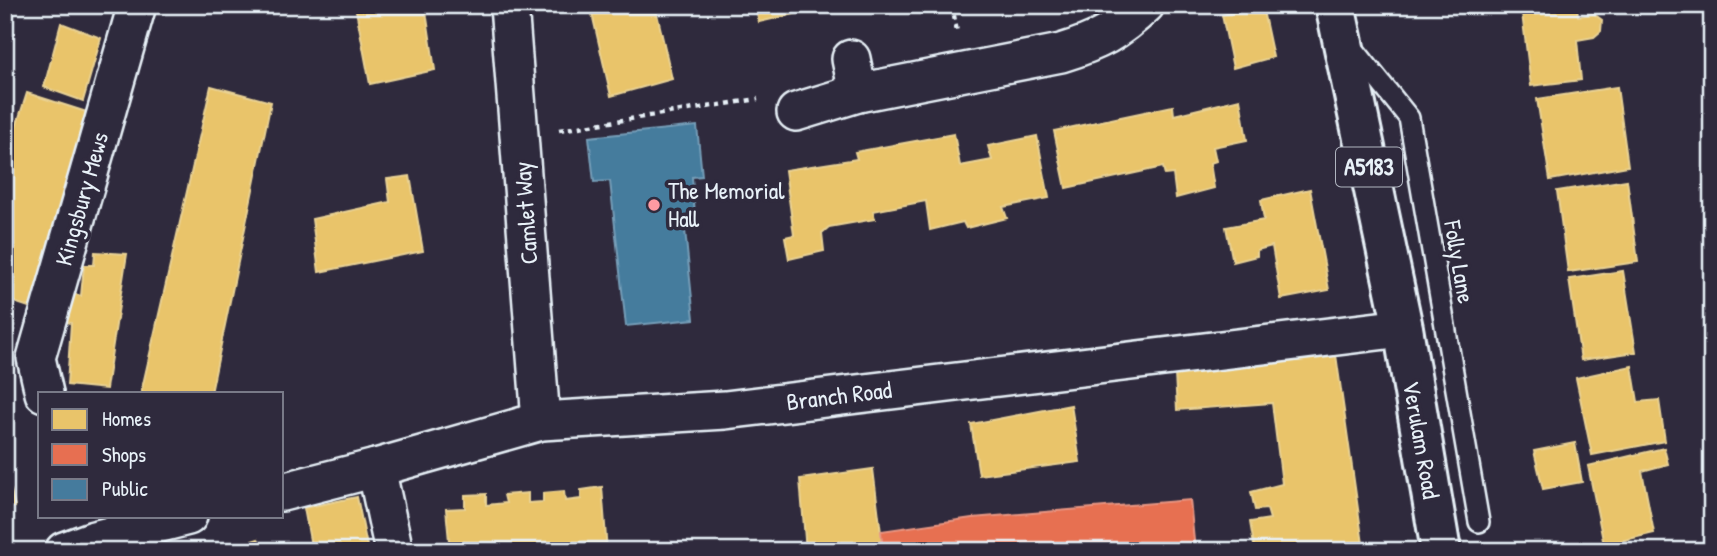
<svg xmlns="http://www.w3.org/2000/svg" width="1717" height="556" font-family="'Patrick Hand',sans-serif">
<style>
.homes{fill:#e9c46a;stroke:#e9d295;stroke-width:2}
.shops{fill:#e76f51;stroke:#e79683;stroke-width:2}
.public{fill:#457b9d;stroke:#769eb8;stroke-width:2}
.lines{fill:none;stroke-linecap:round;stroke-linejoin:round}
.lane-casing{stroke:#e8f1f8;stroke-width:24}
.street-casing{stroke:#e8f1f8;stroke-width:42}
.primary-casing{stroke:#e8f1f8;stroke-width:44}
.path{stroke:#e8f1f8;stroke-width:4.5;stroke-dasharray:5 5;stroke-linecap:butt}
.lane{stroke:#2f2a3d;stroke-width:19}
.street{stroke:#2f2a3d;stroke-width:37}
.primary{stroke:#2f2a3d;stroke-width:38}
.poi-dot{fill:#ff9aa2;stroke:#2f2a3d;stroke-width:2.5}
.labels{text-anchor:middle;stroke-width:7;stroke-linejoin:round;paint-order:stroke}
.shield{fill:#2f2a3d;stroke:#b0b5c0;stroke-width:2}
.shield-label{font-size:23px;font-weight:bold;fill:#e8f1f8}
.poi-label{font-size:24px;fill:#e8f1f8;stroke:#2f2a3d;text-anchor:start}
.street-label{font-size:24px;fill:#e8f1f8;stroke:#2f2a3d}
</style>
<rect width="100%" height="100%" fill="#2f2a3d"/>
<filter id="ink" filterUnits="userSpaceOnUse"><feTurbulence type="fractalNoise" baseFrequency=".0143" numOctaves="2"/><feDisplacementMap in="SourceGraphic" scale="14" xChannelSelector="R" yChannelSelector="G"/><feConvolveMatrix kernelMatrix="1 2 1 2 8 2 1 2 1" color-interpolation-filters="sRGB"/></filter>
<g filter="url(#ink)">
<g class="homes">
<polygon points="355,5 425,5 435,70 370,84"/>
<polygon points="590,5 655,5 672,79 611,96"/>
<polygon points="755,5 801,5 803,12 759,22"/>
<polygon points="1521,5 1577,5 1578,16 1594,14 1602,20 1601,31 1594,37 1577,40 1581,80 1531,86"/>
<polygon points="1262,6 1273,57 1233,68 1222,15"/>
<polygon points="61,23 101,38 83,101 44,87"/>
<polygon points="211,86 271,102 211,393 141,393"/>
<polygon points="1617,87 1628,166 1550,180 1537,99"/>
<polygon points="27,93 99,116 38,310 5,299 5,161"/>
<polygon points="1240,99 1247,140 1213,147 1216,161 1210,163 1214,188 1176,198 1173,174 1165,175 1163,167 1066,188 1054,131 1173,106 1174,115"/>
<polygon points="954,134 960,166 992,160 988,146 1037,136 1049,198 1003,207 1007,218 966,228 963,222 930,230 926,201 873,211 875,219 829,227 822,233 824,251 789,259 785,237 794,235 785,170 857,159 855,152"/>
<polygon points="410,176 423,251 319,272 312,219 390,202 387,179"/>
<polygon points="1627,180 1638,262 1568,272 1557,191"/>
<polygon points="1310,189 1329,290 1281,299 1272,246 1257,250 1257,256 1233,262 1226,227 1264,220 1261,200"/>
<polygon points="95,252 127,254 106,389 67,385 71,323 57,320 65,291 81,296 84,265 94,265"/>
<polygon points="1623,271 1636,352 1581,360 1569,279"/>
<polygon points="1336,355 1364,551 1322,551 1322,547 1289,551 1255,551 1250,522 1270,519 1267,509 1255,510 1251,492 1282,484 1272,403 1177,410 1175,374"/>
<polygon points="1632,366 1638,402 1659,400 1665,441 1592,455 1576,378"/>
<polygon points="1071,405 1080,462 979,475 971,424"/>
<polygon points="1575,443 1582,482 1543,489 1534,451"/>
<polygon points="1664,448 1668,464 1642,471 1654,533 1604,545 1588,466"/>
<polygon points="873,469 882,541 863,543 864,551 806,551 800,479"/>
<polygon points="602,487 607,551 588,551 586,541 567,544 568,551 547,551 546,544 527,547 527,551 450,551 446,509 465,508 465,495 486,494 486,505 506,503 504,495 528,493 528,503 543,502 543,493 564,491 565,501 581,499 581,490"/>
<polygon points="11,490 15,507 5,509 5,491"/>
<polygon points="357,497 368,551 312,551 304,508"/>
<polygon points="258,539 262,551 222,551"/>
<polygon points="283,543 285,551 267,551 266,549"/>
</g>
<polygon class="shops" points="1190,500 1195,551 864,551 863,543 882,541 881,531 972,518"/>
<polygon class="public" points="697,126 702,176 692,177 696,228 685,230 694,319 626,326 610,181 594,182 589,137"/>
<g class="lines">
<defs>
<polyline id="lane" points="1352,47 1409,118 1479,522"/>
<g id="street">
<polyline points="509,5 541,421"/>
<polyline points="851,59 858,93"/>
<path d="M796 112 858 93 1061 53C1097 42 1117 32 1145 5"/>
<polyline points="44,393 36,358 137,5"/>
<polyline points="376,468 394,551"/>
<polyline points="282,492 376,468 541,421 725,410 1403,328"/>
<polyline points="64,551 94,540 188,516"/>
</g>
<polyline id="primary" points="1335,5 1403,328 1441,551"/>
</defs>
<use href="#lane" class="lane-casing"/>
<use href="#street" class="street-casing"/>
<use href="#primary" class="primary-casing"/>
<g class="path">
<polyline points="952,5 957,32"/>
<polyline points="559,130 758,99"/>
</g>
<use href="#lane" class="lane"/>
<use href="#street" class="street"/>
<use href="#primary" class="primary"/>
</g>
</g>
<circle class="poi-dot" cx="654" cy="205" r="7"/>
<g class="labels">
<rect class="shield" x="1336" y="147.5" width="66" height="39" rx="5"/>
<g class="shield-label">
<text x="1369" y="175">A5183</text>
</g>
<g class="poi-label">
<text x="668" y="199">The Memorial<tspan x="668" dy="28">Hall</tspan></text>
</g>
<g class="street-label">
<text transform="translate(82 199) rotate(-74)" y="8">Kingsbury Mews</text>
<text transform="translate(526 213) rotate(-94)" y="8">Camlet Way</text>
<text transform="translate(1459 262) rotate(80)" y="8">Folly Lane</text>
<text transform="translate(839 396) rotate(-7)" y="8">Branch Road</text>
<text transform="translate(1421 440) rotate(80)" y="8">Verulam Road</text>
</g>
</g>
<rect width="1717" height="556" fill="none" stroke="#2f2a3d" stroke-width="28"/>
<rect x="14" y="14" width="1689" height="528" fill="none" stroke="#e8f1f8" stroke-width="2.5" filter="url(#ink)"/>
<rect x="38" y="392" width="245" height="126" fill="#2f2a3d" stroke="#797a88" stroke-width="2"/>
<rect x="52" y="409" width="35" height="21" fill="#e9c46a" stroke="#797a88" stroke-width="2"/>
<text x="102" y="426" font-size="21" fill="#e8f1f8">Homes</text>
<rect x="52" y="444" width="35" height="21" fill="#e76f51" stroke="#797a88" stroke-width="2"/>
<text x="102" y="462" font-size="21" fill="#e8f1f8">Shops</text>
<rect x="52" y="479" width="35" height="21" fill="#457b9d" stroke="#797a88" stroke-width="2"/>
<text x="102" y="496" font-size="21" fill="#e8f1f8">Public</text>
</svg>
